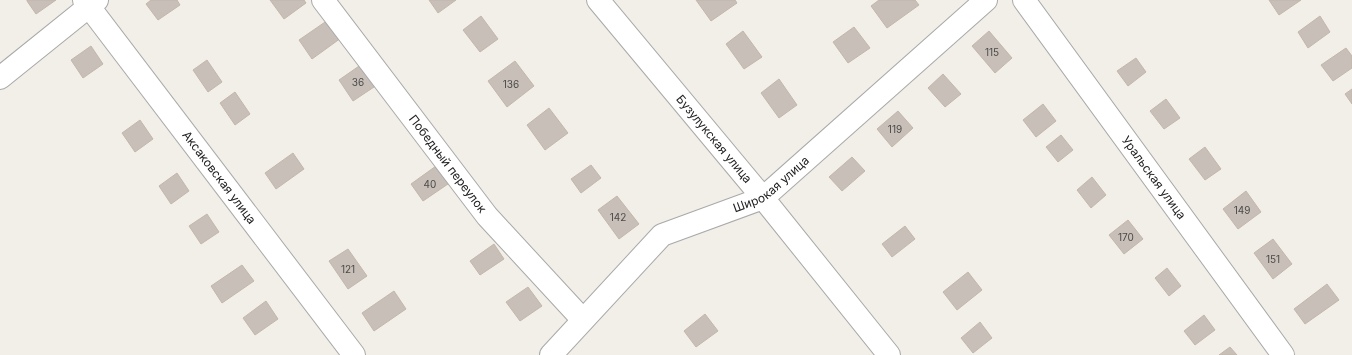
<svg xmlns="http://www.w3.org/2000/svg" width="1352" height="355" font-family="Inter,sans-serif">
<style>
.building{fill:#c7bfb8;stroke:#c4b6ab}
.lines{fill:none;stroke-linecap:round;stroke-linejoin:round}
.minor-casing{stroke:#a9a9a9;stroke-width:24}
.minor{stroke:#fff;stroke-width:22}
.labels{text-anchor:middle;stroke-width:3;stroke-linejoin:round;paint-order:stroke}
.number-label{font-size:10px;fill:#4b4948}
.street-label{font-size:12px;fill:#222;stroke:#fff}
</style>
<rect width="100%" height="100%" fill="#f2efe9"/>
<g class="building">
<polygon points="27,0 56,0 36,14 27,1"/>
<polygon points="151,0 177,0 180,5 158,20 146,4"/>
<polygon points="270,0 304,0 306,3 284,19"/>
<polygon points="429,0 456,0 438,13"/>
<polygon points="696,0 735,0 737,3 711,21"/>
<polygon points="879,0 915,0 919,5 887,28 871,6"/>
<polygon points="1269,0 1301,0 1279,15"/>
<polygon points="481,16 498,39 480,52 463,30"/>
<polygon points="1320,16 1330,32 1308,48 1298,32"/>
<polygon points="328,20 341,38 312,59 299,40"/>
<polygon points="854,27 870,48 848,63 833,42"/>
<polygon points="743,31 762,57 744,69 726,44"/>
<polygon points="989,31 1012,58 995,73 972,46"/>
<polygon points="91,46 103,64 83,78 71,60"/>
<polygon points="1346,48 1352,56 1352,68 1333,81 1321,65"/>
<polygon points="1136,58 1146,72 1128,86 1117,71"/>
<polygon points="207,60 222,82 208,92 193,70"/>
<polygon points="515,61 534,86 507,107 488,81"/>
<polygon points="362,64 377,85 353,101 339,80"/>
<polygon points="943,74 961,94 945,107 928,88"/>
<polygon points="779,79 797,105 779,118 761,93"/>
<polygon points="1352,89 1352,104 1345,94"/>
<polygon points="235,92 250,114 235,125 220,103"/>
<polygon points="1166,99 1180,118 1164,129 1150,111"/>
<polygon points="1043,104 1056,121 1036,137 1023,120"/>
<polygon points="549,108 568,133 545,150 527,125"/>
<polygon points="898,111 913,128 892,147 877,129"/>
<polygon points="140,120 153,139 135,152 122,133"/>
<polygon points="1061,135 1073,150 1058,162 1046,147"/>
<polygon points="1205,147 1221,169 1205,180 1189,159"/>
<polygon points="293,153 304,169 276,189 265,173"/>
<polygon points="852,157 865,171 842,191 829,177"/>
<polygon points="591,165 601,178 581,193 571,179"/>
<polygon points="436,166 448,184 423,201 411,184"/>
<polygon points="177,173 189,191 171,204 159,186"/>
<polygon points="1092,177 1106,195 1091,208 1077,190"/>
<polygon points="1246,191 1261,212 1238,229 1223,209"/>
<polygon points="617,196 639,224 619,239 598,210"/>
<polygon points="207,214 219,232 201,244 189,226"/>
<polygon points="1128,220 1143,239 1124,254 1109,235"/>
<polygon points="905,226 915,239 892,257 882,244"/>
<polygon points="1273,239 1292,264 1273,279 1254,253"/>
<polygon points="494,244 504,259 480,275 470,261"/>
<polygon points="348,249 367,276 348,289 329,261"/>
<polygon points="242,265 254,281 222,303 211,286"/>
<polygon points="1167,268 1181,286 1169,296 1155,278"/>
<polygon points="968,272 982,290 957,310 943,292"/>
<polygon points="1327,284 1339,300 1305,324 1294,309"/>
<polygon points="528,287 542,306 520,321 506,302"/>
<polygon points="394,291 406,309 374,331 362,313"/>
<polygon points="266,301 278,319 255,335 243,318"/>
<polygon points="705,314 718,331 696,347 684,331"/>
<polygon points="1204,315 1215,330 1195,345 1184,331"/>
<polygon points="980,322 992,338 973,353 961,338"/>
<polygon points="1230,347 1237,355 1219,355"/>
</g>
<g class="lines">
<defs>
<g id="minor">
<path id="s1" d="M84 0 354 355"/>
<path id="s2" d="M323 0 487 216 583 320"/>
<path id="s3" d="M598 0 763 198 889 355"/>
<path id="s4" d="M1024 0 1283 355"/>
<polyline points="0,78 97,0"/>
<path id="s5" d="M551 355 662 235 763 198 986 0"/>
</g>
</defs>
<use href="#minor" class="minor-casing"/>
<use href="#minor" class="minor"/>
</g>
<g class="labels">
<g class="number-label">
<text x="992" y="56">115</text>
<text x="358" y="86">36</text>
<text x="511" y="88">136</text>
<text x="895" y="133">119</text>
<text x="430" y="188">40</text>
<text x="1242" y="214">149</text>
<text x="618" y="221">142</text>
<text x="1126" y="241">170</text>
<text x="1273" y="263">151</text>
<text x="348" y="273">121</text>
</g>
<g class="street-label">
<text dy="4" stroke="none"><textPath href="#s3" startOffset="181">Бузулукская улица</textPath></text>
<text dy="4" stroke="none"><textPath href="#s2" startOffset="206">Победный переулок</textPath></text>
<text dy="4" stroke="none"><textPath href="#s1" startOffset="223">Аксаковская улица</textPath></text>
<text dy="4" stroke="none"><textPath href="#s4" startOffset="220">Уральская улица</textPath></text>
<text dy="4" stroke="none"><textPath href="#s5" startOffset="285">Широкая улица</textPath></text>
</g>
</g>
</svg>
